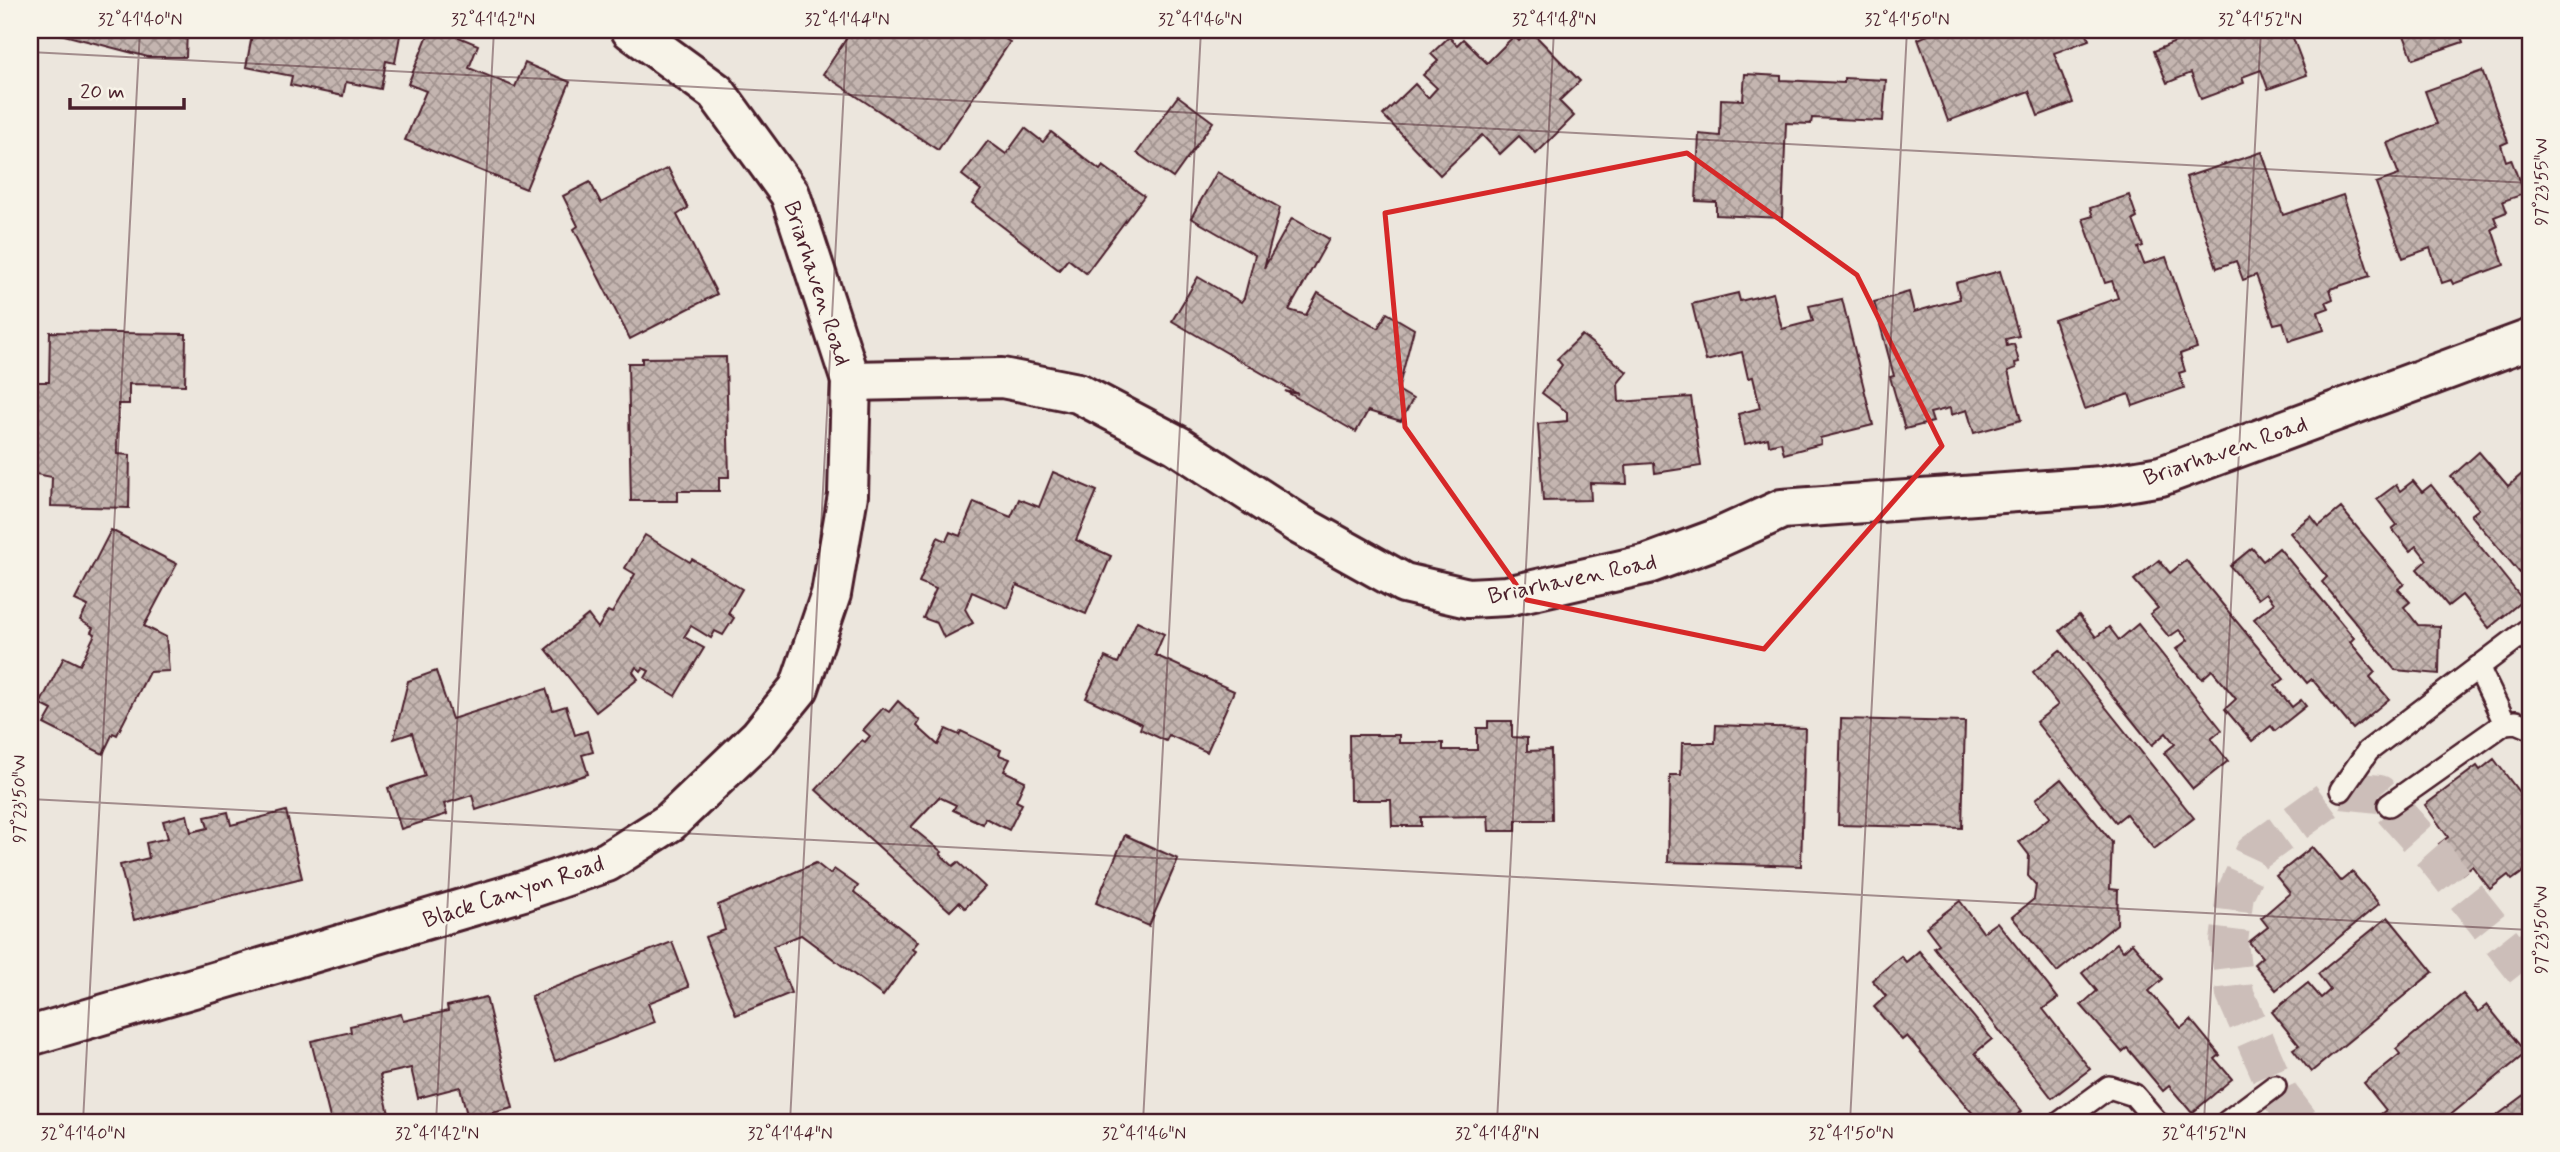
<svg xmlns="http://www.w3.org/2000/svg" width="2560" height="1152" font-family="Mynerve,sans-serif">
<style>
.building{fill:url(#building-cross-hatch);stroke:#4a1f2b;stroke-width:2}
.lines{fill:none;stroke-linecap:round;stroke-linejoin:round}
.minor-tunnel{stroke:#ccbeb9;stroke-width:38;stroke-dasharray:38 19;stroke-linecap:butt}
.service-casing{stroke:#4a1f2b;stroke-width:26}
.minor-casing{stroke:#4a1f2b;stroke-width:44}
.service{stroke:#f7f3e8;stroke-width:21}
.minor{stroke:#f7f3e8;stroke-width:38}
.marked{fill:none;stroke:#d62828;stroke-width:5;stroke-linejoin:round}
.ticks{fill:none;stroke:#4a1f2b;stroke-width:2;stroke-opacity:0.45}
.labels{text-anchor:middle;stroke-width:5;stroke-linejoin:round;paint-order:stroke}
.street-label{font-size:23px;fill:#4a1f2b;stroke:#f7f3e8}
.neatline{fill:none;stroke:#4a1f2b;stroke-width:2.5}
.ticks-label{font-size:18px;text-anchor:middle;fill:#4a1f2b}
</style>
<defs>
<pattern id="building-cross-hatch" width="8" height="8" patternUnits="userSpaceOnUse" patternTransform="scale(1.75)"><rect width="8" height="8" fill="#c4b5b0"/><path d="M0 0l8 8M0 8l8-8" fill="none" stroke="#a1938f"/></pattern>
</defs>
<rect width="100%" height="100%" fill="#ece6dd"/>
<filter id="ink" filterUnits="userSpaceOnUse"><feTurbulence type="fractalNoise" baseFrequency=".0143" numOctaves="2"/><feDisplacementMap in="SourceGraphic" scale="14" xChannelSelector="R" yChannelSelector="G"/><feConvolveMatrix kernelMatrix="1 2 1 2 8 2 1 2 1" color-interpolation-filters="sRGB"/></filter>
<g filter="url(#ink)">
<g class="building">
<polygon points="45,30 187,30 186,57 148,57"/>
<polygon points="253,30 401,30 395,63 386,61 381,89 346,82 343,96 290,85 292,76 246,67"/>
<polygon points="430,30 442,30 478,45 469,68 515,87 525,63 570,82 526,189 405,140 426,91 408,84"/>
<polygon points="852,30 991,30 1010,42 938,150 823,74"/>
<polygon points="1530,30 1580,81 1559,101 1574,116 1536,154 1519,136 1500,154 1482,135 1440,175 1383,115 1415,84 1428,98 1437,88 1423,75 1438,61 1431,54 1449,37 1457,45 1463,39 1487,63 1514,36 1519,41"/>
<polygon points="1940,30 2086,30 2089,40 2054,53 2073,103 2038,116 2029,91 1948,121 1918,39"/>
<polygon points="2177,30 2290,30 2307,75 2268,89 2261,70 2242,77 2244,83 2201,99 2191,73 2167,83 2154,51 2180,40"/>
<polygon points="2402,30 2459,30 2463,42 2413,59"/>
<polygon points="2482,71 2508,142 2501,145 2506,161 2511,159 2524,194 2503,201 2507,212 2494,217 2498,226 2492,229 2504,265 2453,284 2451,280 2442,283 2430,248 2403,258 2376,183 2399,175 2387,143 2437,124 2425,91"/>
<polygon points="1745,74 1781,76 1781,80 1844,83 1844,78 1886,80 1883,121 1812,118 1811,124 1786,123 1782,218 1716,215 1716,202 1696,201 1699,134 1720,136 1721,99 1743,100"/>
<polygon points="1178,96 1213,122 1173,178 1137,153"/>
<polygon points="1025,128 1043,142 1051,132 1100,170 1103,166 1144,196 1086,273 1068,259 1059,270 972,203 981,190 962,175 988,141 1006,154"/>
<polygon points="2262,152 2283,215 2343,195 2370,276 2330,289 2333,299 2326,302 2329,308 2318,312 2324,330 2289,341 2283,322 2274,324 2256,275 2243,280 2236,261 2217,268 2186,177"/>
<polygon points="668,168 688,208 677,215 717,294 630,339 574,229 578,226 563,196 590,182 601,203"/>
<polygon points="1217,172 1280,208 1264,268 1292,218 1329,239 1289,310 1306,315 1318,293 1378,328 1387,313 1414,329 1398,390 1413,399 1401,421 1368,411 1356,432 1285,391 1298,394 1172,321 1198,277 1241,302 1244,298 1255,255 1191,218"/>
<polygon points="2129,195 2137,218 2133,220 2143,246 2138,248 2144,264 2166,257 2197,348 2180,354 2185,371 2179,373 2184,388 2133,406 2129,394 2085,409 2054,320 2118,298 2112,281 2105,283 2083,219 2093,216 2090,208"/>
<polygon points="2000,271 2019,336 2006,339 2007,346 2014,344 2019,362 2015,363 2016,368 2008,371 2021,420 1974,433 1967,410 1951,415 1950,408 1930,413 1933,422 1905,429 1890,377 1894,376 1874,302 1909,292 1914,312 1960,299 1956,283"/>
<polygon points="1738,293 1740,301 1773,293 1782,329 1813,321 1809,306 1842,299 1873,425 1820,438 1821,444 1784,454 1781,442 1769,445 1768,438 1745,444 1738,414 1760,408 1753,377 1748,378 1742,352 1706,361 1692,304"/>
<polygon points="50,332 186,334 185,385 129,384 129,404 118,404 117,454 130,455 129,508 51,506 52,477 30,473 30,382 49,382"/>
<polygon points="1582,335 1627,372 1618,383 1619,402 1691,397 1701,466 1655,473 1654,463 1626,465 1627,484 1590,483 1591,500 1543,501 1538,424 1567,421 1567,412 1542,393 1562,365 1557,359"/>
<polygon points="726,357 729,477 719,477 719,491 678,491 678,501 631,501 628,363 642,363 642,358"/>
<polygon points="2479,452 2508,486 2530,467 2530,585 2471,515 2479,509 2451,477"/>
<polygon points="1053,472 1097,491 1076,540 1111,556 1086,614 1017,585 1008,608 972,592 965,609 973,623 944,638 937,623 923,618 936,589 919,582 938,537 946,541 950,532 960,536 974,502 1011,517 1019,499 1039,507"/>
<polygon points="2413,481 2422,492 2431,485 2523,600 2489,628 2462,595 2448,606 2417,569 2427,560 2416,546 2410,551 2392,529 2397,525 2377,499 2396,485 2400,491"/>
<polygon points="2341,508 2404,584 2398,589 2410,602 2404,607 2418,625 2440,626 2439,674 2395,670 2322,582 2327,577 2290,533 2311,516 2319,526"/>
<polygon points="111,530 177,564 144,626 166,637 169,671 149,672 117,735 113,733 103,754 44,724 52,710 40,704 64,657 80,665 95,634 91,632 93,628 80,620 88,606 75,600"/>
<polygon points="645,535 690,562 692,559 742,589 728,613 734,618 723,635 715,631 711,638 691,626 684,637 704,648 675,696 645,678 649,671 643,668 641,671 636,667 633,672 638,679 596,712 546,649 588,615 598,628 608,611 612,613 635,574 625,568"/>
<polygon points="2252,548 2263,561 2279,548 2354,638 2350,642 2375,672 2370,677 2389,699 2353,729 2312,679 2307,683 2254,619 2274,603 2266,593 2258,599 2230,566"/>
<polygon points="2159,560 2170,573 2186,560 2284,679 2275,686 2292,707 2301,700 2306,706 2275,731 2271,726 2252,741 2225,709 2236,699 2212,670 2202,679 2176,649 2188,640 2179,630 2169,637 2150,614 2158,608 2134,580"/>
<polygon points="2079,615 2096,637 2109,627 2119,640 2138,624 2222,730 2211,739 2228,761 2193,789 2164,753 2175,744 2166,733 2152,745 2060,631"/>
<polygon points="1137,621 1164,634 1155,655 1234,691 1207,752 1169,735 1166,741 1140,729 1142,724 1086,698 1105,657 1118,663"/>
<polygon points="2060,650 2194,818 2154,849 2126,814 2116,822 2036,722 2058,705 2033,672"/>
<polygon points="436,671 452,719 546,689 553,710 566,706 575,735 587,731 593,752 582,755 588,774 476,810 472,795 444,804 447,814 401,829 388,788 425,776 412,733 394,739 408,681"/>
<polygon points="898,701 920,721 917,726 938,745 946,729 959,735 961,731 1001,750 999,755 1010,759 1004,771 1025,781 1016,801 1022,804 1009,830 985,818 983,824 953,810 956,805 939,797 911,827 942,852 940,854 953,866 958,862 985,887 965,908 959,902 950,911 816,790 862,740 865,742 870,736 863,730 883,708 889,712"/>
<polygon points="1841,719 1965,722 1962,828 1838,825"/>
<polygon points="1488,721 1512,721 1512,737 1527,738 1527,751 1551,750 1552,820 1516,820 1516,831 1489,831 1488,816 1421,817 1421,826 1392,826 1391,800 1350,800 1349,735 1399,735 1399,743 1443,743 1443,750 1477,750 1477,728 1488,728"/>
<polygon points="1716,725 1805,728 1801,866 1668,862 1670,775 1681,775 1682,743 1715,743"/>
<polygon points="2494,759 2525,800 2530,796 2530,867 2512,880 2508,875 2490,889 2472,866 2462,874 2439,844 2448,837 2425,805 2477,766 2480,770"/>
<polygon points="2061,779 2112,842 2110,889 2118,890 2117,924 2057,972 2012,917 2034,899 2036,885 2028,876 2029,855 2019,842 2050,817 2036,799"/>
<polygon points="286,811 302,878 134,920 120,865 149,858 146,843 168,838 163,821 187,815 191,832 208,828 205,817 228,812 231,825"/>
<polygon points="1125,835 1178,859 1149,926 1096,903"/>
<polygon points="2312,847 2341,881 2352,872 2379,904 2276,990 2254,964 2262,957 2249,942 2268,927 2261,918 2290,893 2276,876"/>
<polygon points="816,863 830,874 834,869 858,886 854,892 918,942 912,949 916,951 883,996 801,935 773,946 791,993 736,1015 705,937 725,930 718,905"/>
<polygon points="1960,901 1983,932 1997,922 2058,998 2043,1009 2090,1069 2052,1098 1934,947 1939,944 1926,927"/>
<polygon points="2388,917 2433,972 2311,1072 2293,1049 2299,1045 2272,1012 2308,983 2321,998 2330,990 2318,974"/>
<polygon points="672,942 689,987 648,1003 655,1022 555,1061 531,996"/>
<polygon points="2117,943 2123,951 2132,943 2163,979 2149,991 2181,1028 2191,1020 2220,1055 2215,1059 2232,1079 2192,1113 2169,1086 2163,1091 2127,1048 2122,1052 2081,1005 2097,991 2082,973"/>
<polygon points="1919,951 1992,1039 1975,1053 2022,1111 2008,1122 1980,1122 1907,1036 1902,1040 1874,1007 1886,996 1872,980 1901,956 1906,962"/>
<polygon points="2463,994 2478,1012 2487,1005 2526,1053 2442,1122 2371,1122 2386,1110 2364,1083 2400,1054 2396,1049"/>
<polygon points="486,997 513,1108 468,1119 460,1087 418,1098 411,1068 380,1075 390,1118 373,1122 331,1122 311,1041 351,1032 350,1026 401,1014 403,1021 448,1011 447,1006"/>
<polygon points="2530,1091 2530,1122 2499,1122 2495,1117"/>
</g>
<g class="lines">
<polyline class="minor-tunnel" points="2300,1122 2280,1096 2235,994 2229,942 2235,894 2254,853 2341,790 2379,794 2435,857 2530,977"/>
<defs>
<g id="service">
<polyline points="2478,667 2505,723"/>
<polyline points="2341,790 2368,751 2530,628"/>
<polyline points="2389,805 2505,723 2516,722 2530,728"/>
<polyline points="2061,1122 2109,1087 2134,1095 2157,1122"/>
<polyline points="2227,1122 2275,1086"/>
</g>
<g id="minor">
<polyline points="851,381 1002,378 1078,393 1177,445 1300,525 1404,583 1468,598 1507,596 1648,564 1716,539 1782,509 2102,486 2161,476 2530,339"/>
<polyline points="30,1036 523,891 607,862 670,822 759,737 799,688 831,594 848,495 851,381 790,194 716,92 631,30"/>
</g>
</defs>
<use href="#service" class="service-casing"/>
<use href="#minor" class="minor-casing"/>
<use href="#service" class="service"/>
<use href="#minor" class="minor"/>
</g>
</g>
<path class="marked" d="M1687 153 1857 275 1942 446 1764 649 1527 600 1405 427 1385 213Z"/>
<path class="ticks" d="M30 52 2530 183M30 799 2530 930M83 1122 140 30M436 1122 494 30M790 1122 847 30M1143 1122 1201 30M1497 1122 1554 30M1850 1122 1907 30M2204 1122 2261 30"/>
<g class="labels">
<g class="street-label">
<text transform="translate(818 283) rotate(72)" y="8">Briarhaven Road</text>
<text transform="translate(2225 450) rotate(-19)" y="8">Briarhaven Road</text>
<text transform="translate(1572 578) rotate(-12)" y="8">Briarhaven Road</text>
<text transform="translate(513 891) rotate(-18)" y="8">Black Canyon Road</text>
</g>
</g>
<rect width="2560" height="1152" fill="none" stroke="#f7f3e8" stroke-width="77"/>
<path d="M70 98v10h114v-10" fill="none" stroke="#4a1f2b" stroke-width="3.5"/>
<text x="80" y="98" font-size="21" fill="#4a1f2b" stroke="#f7f3e8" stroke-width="5" paint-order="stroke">20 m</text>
<rect x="38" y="38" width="2484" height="1076" class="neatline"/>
<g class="ticks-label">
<text x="140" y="25">32°41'40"N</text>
<text x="493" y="25">32°41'42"N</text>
<text x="847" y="25">32°41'44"N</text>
<text x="1200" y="25">32°41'46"N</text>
<text x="1554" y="25">32°41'48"N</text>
<text x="1907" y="25">32°41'50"N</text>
<text x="2260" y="25">32°41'52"N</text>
<text transform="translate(2541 182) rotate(-90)" y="6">97°23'55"W</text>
<text transform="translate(19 799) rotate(-90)" y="6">97°23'50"W</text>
<text transform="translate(2541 930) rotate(-90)" y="6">97°23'50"W</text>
<text x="83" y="1139">32°41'40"N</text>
<text x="437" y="1139">32°41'42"N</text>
<text x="790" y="1139">32°41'44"N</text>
<text x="1144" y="1139">32°41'46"N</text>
<text x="1497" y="1139">32°41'48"N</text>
<text x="1851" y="1139">32°41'50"N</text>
<text x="2204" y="1139">32°41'52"N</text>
</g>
</svg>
